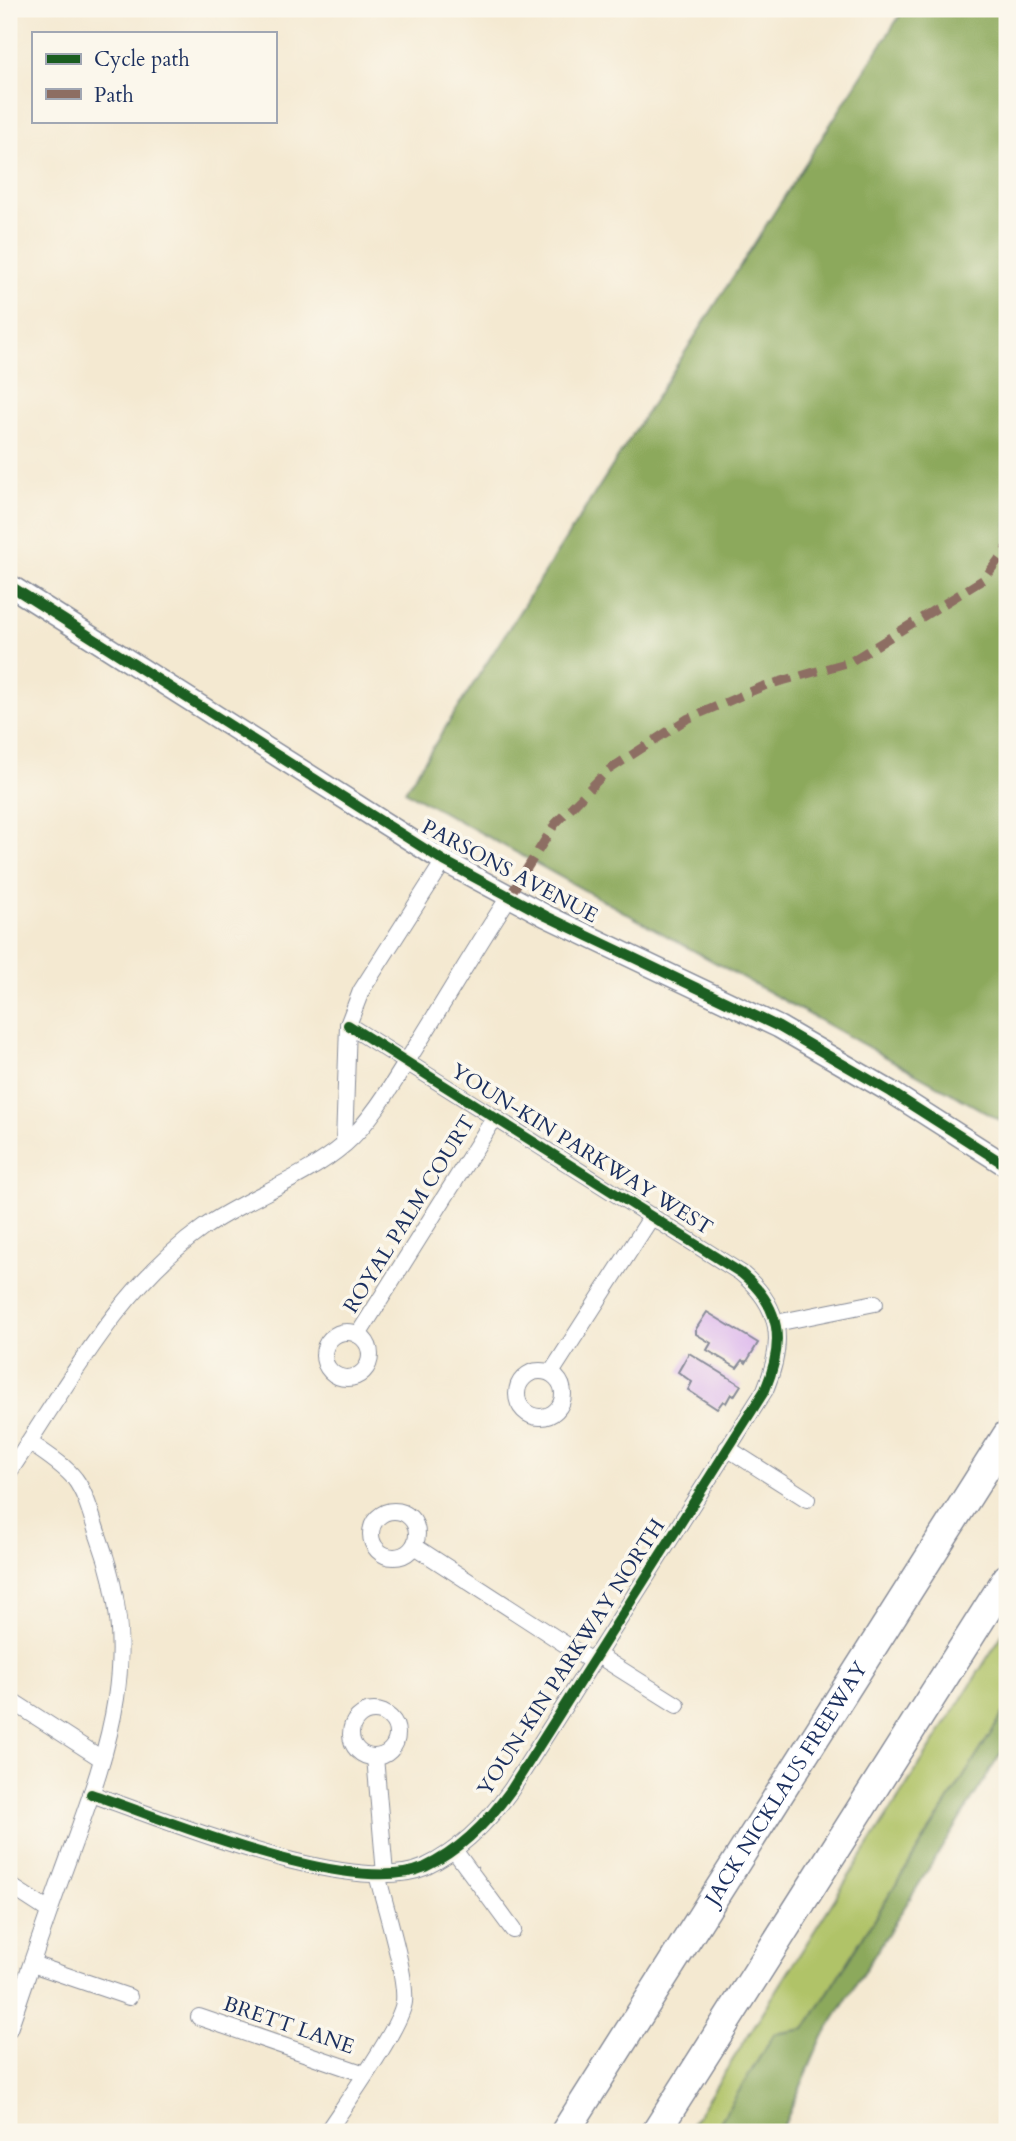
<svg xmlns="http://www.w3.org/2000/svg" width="1016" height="2141" font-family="Cardo,serif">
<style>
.green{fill:#b0c367;stroke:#667962;stroke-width:2}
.forest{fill:#8ca95c;stroke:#546c5d;stroke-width:2}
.building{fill:#d9b1ed}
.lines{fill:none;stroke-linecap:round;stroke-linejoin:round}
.street-casing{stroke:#888c98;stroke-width:18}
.secondary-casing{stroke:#888c98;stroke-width:24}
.highway-casing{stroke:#888c98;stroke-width:31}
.street{stroke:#fff;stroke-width:16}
.secondary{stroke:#fff;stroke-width:21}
.highway{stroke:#fff;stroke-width:28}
.quiet{stroke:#8d6e63;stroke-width:9;stroke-dasharray:18 9;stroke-linecap:butt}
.cycleway-casing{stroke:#fbf7ec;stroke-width:15}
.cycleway{stroke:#1b5e20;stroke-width:10}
.labels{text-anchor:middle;stroke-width:7;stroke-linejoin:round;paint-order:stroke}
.street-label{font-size:21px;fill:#1b2f5e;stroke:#fbf7ec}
</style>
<rect width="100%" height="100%" fill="#fbf7ec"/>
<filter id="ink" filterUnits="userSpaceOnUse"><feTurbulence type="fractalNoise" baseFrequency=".0143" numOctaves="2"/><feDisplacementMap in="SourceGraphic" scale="14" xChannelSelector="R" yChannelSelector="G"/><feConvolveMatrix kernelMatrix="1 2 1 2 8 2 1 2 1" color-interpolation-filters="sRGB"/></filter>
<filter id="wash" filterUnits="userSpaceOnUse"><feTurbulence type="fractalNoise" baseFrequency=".00686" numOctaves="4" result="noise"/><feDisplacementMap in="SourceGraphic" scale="28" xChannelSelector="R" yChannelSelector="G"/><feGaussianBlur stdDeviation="1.57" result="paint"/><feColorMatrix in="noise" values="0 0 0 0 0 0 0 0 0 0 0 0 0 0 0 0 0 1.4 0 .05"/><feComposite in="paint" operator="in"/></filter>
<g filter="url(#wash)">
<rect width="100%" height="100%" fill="#f4e9d1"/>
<polygon class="green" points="1007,1627 1007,1708 805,2029 774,2034 714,2132 687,2132"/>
<g class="forest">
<polygon points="904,9 1007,9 1007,1124 405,791"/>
<polygon points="1007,1708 1007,1744 821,2040 781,2132 714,2132 774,2034 805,2029"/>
</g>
<g id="blocks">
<g class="building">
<polygon points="707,1312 758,1343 746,1363 743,1360 737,1368 707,1350 711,1343 696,1334 696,1329"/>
<polygon points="689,1353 741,1385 734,1396 731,1394 726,1403 723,1401 717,1409 688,1390 692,1382 678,1372"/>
</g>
</g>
</g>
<g filter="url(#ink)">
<use href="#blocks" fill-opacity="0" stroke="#888c98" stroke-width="2"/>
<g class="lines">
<defs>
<g id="street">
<polyline points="344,1144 348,1025 361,991 444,861"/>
<polyline points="776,1323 875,1303"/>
<circle cx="347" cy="1355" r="23"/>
<polyline points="358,1335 495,1117"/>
<circle cx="540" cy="1394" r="23"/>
<polyline points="551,1373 652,1216"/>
<polyline points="727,1448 807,1499"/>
<path d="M9 1472C66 1388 118 1288 203 1228 247 1197 303 1180 345 1144 373 1119 394 1082 414 1050 446 999 476 947 509 897"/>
<circle cx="394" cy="1534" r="23"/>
<polyline points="414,1546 591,1661"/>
<polyline points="596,1654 677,1705"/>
<polyline points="9,1699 102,1759"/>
<circle cx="374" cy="1734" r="23"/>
<polyline points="375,1757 385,1874"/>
<path d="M91 1794C166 1819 353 1899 425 1867 461 1850 488 1822 511 1790L765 1390C785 1342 782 1307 741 1273L348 1025"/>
<polyline points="454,1850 513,1930"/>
<polyline points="9,1885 49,1911"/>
<polyline points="32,1964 129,1997"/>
<polyline points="199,2017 365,2074"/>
<path d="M9 2029C27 1977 44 1925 63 1873 106 1754 145 1664 99 1538 92 1519 87 1495 75 1479 63 1464 44 1453 29 1442"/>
<path d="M327 2132C344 2106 401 2027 404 2002 407 1976 384 1903 377 1874"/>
</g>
<polyline id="secondary" points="9,585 444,861 546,916 779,1027 891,1092 1007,1166"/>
<g id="highway">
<path id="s1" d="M565 2132 1007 1435"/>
<polyline points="656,2132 1007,1578"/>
</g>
</defs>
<use href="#street" class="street-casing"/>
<use href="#secondary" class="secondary-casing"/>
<use href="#highway" class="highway-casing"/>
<use href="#street" class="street"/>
<use href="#secondary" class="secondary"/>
<use href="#highway" class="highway"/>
<polyline class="quiet" points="509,897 555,824 607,771 687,719 764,686 850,662 984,579 1007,548"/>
<defs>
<g id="cycleway">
<polyline points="9,585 444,861 546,916 779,1027 891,1092 1007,1166"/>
<path d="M91 1794C166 1819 353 1899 425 1867 461 1850 488 1822 511 1790L765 1390C785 1342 782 1307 741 1273L348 1025"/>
</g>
</defs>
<use href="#cycleway" class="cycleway-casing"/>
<use href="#cycleway" class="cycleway"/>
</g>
</g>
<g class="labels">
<g class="street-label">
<text transform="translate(510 871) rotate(28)" y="7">PARSONS AVENUE</text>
<text transform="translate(582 1149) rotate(32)" y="7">YOUN-KIN PARKWAY WEST</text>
<text transform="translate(409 1214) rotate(-58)" y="7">ROYAL PALM COURT</text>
<text transform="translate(571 1657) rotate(-57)" y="7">YOUN-KIN PARKWAY NORTH</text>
<text dy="7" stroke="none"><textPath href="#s1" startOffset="413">JACK NICKLAUS FREEWAY</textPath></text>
<text transform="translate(289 2025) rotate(19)" y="7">BRETT LANE</text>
</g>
</g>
<rect width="1016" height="2141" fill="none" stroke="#fbf7ec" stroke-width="35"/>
<rect x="32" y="32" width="245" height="91" fill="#fbf7ec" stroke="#a1a7b3" stroke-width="2"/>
<rect x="46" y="54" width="35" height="10" fill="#1b5e20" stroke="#a1a7b3" stroke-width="2"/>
<text x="94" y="66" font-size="21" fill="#1b2f5e">Cycle path</text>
<rect x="46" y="89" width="35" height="10" fill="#8d6e63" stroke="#a1a7b3" stroke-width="2"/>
<text x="94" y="102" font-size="21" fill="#1b2f5e">Path</text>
</svg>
